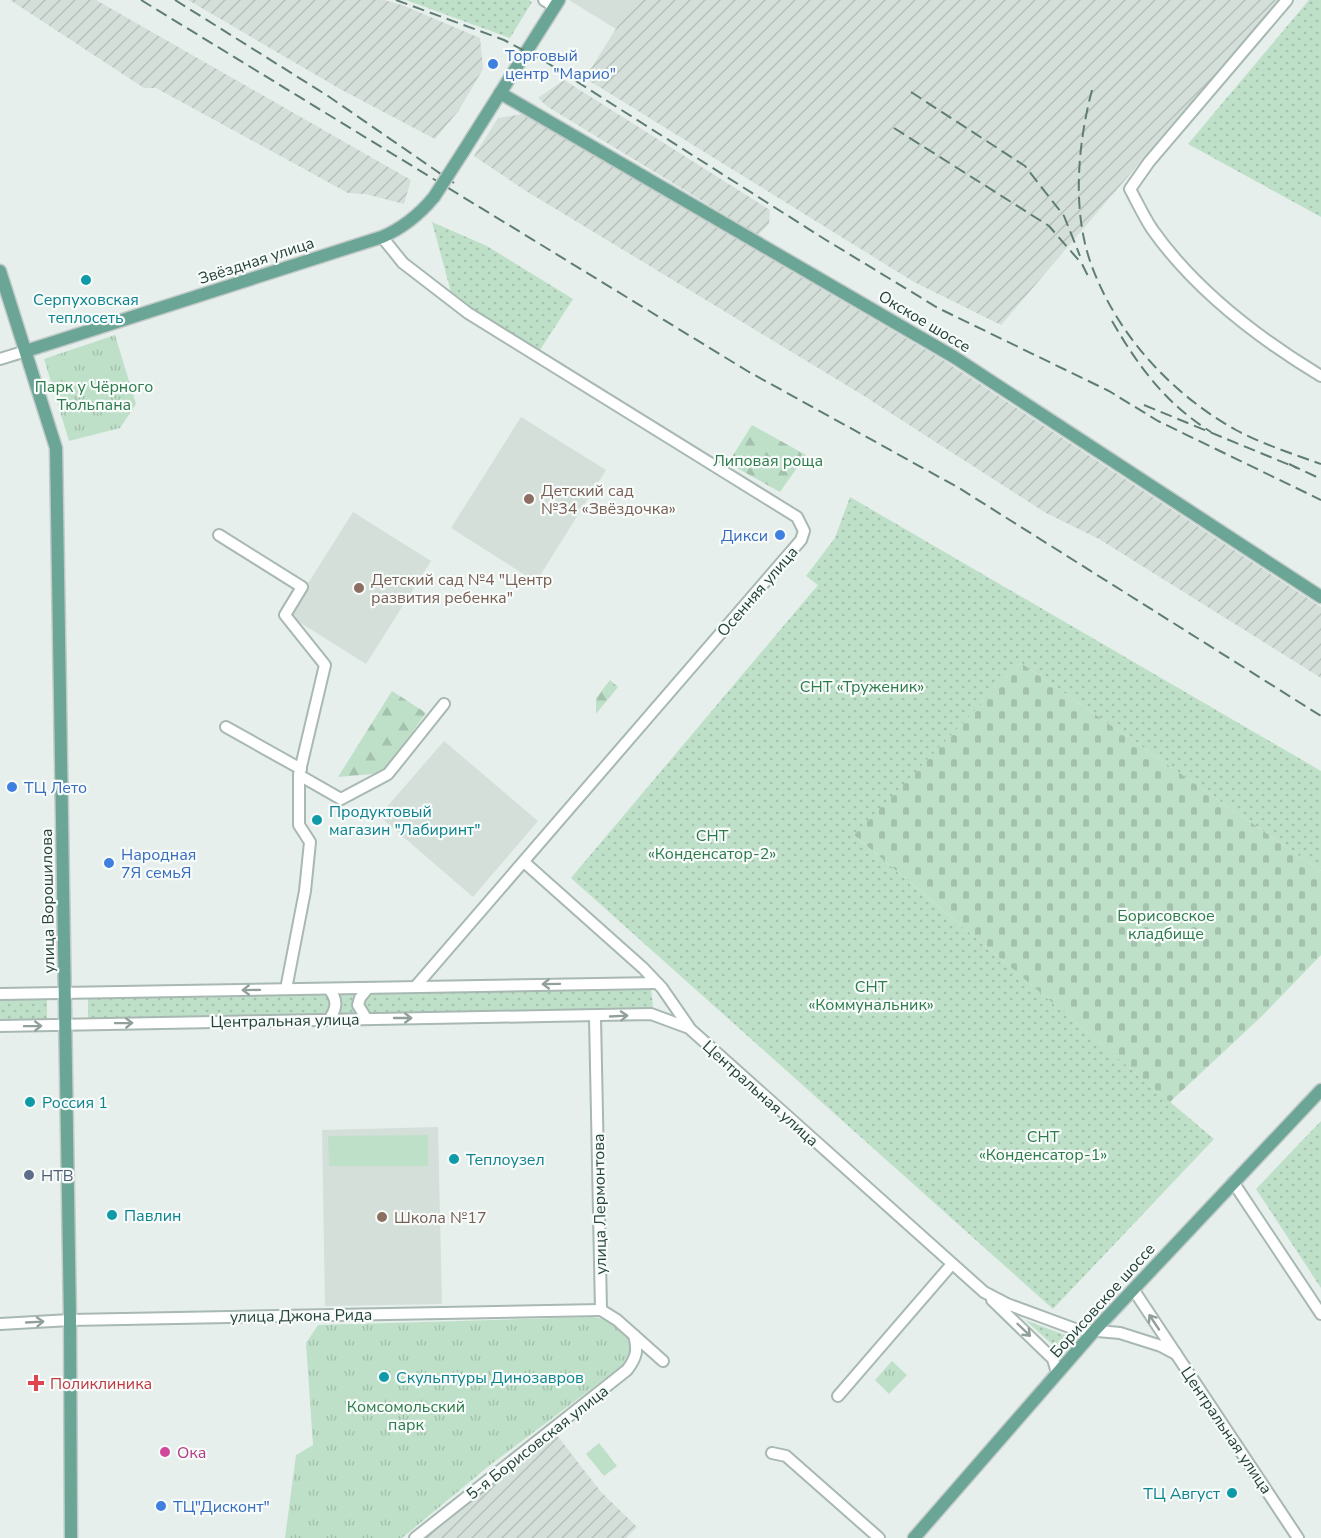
<svg xmlns="http://www.w3.org/2000/svg" width="1321" height="1538" font-family="'Nunito Sans',sans-serif">
<style>
.built{fill:#d4dfda}
.industrial{fill:url(#industrial-furrows)}
.grass{fill:url(#grass-dots)}
.forest{fill:url(#forest-firs)}
.cemetery{fill:url(#cemetery-stones)}
.park{fill:url(#park-tufts)}
.pitch{fill:#bfe0c8}
.lines{fill:none;stroke-linecap:round;stroke-linejoin:round}
.minor-casing{stroke:#a8b8b2;stroke-width:14}
.major-casing{stroke:#c2cac8;stroke-width:15}
.minor{stroke:#fff;stroke-width:10}
.major{stroke:#6aa596;stroke-width:12}
.rail{stroke:#5f7d75;stroke-width:2;stroke-dasharray:12 6;stroke-linecap:butt}
.major-bridge-casing{stroke:#c2cac8;stroke-width:15;stroke-linecap:butt}
.major-bridge{stroke:#6aa596;stroke-width:12}
.oneway{stroke:#92a09c}
.shop-dot{fill:#3f7fe0;stroke:#f7fbf9;stroke-width:2}
.culture-dot{fill:#0f9aa8;stroke:#f7fbf9;stroke-width:2}
.education-dot{fill:#8d6e63;stroke:#f7fbf9;stroke-width:2}
.service-dot{fill:#5c6f8a;stroke:#f7fbf9;stroke-width:2}
.health-dot{fill:#e0444e;stroke:#f7fbf9;stroke-width:2}
.hotel-dot{fill:#d1479c;stroke:#f7fbf9;stroke-width:2}
.labels{text-anchor:middle;stroke-width:4.5;stroke-linejoin:round;paint-order:stroke}
.shop-label{font-size:16px;fill:#366cbe;stroke:#f7fbf9;text-anchor:start}
.street-label{font-size:16px;fill:#24423a;stroke:#f7fbf9}
.culture-label{font-size:16px;fill:#0d838f;stroke:#f7fbf9;text-anchor:start}
.park-label{font-size:16px;fill:#2d7a4b;stroke:#f7fbf9}
.education-label{font-size:16px;fill:#785e54;stroke:#f7fbf9;text-anchor:start}
.service-label{font-size:16px;fill:#4e5e75;stroke:#f7fbf9;text-anchor:start}
.health-label{font-size:16px;fill:#be3a42;stroke:#f7fbf9;text-anchor:start}
.hotel-label{font-size:16px;fill:#b23c85;stroke:#f7fbf9;text-anchor:start}
</style>
<defs>
<pattern id="industrial-furrows" width="10" height="10" patternUnits="userSpaceOnUse" patternTransform="scale(1.5)"><rect width="10" height="10" fill="#d4dfda"/><path d="M-1 1l2-2M0 10L10 0M9 11l2-2" fill="none" stroke="#b6c1bc"/></pattern>
<pattern id="grass-dots" width="8" height="8" patternUnits="userSpaceOnUse" patternTransform="scale(1.5)"><rect width="8" height="8" fill="#bfe0c8"/><path d="M2 2h.1M6 6h.1" fill="none" stroke="#a4c1ad" stroke-width="1.8" stroke-linecap="round"/></pattern>
<pattern id="forest-firs" width="22" height="20" patternUnits="userSpaceOnUse" patternTransform="scale(1.5)"><rect width="22" height="20" fill="#bfe0c8"/><path d="M5 1l3.5 6h-7zM16 11l3.5 6h-7z" fill="#a4c1ad"/></pattern>
<pattern id="cemetery-stones" width="16" height="16" patternUnits="userSpaceOnUse" patternTransform="scale(1.5)"><rect width="16" height="16" fill="#bfe0c8"/><path d="M2 7V4a2 2 0 0 1 4 0v3zM10 15v-3a2 2 0 0 1 4 0v3z" fill="#a4c1ad"/></pattern>
<pattern id="park-tufts" width="24" height="20" patternUnits="userSpaceOnUse" patternTransform="scale(1.5)"><rect width="24" height="20" fill="#bfe0c8"/><path d="M3 7l-1-3M5 7V3M7 7l1-3M15 17l-1-3M17 17v-4M19 17l1-3" fill="none" stroke="#a4c1ad"/></pattern>
</defs>
<rect width="100%" height="100%" fill="#e6efeb"/>
<g class="built">
<polygon points="569,0 634,0 616,29"/>
<polygon points="521,417 606,470 536,582 451,528"/>
<polygon points="353,512 431,561 366,664 288,615"/>
<polygon points="444,741 538,821 473,897 379,816"/>
<polygon points="438,1127 442,1304 325,1306 322,1130"/>
</g>
<g class="industrial">
<polygon points="10,0 96,0 411,180 404,204 365,194 348,193 156,88 144,88"/>
<polygon points="188,0 384,0 402,5 480,38 483,69 459,110 435,139 340,89"/>
<polygon points="634,0 1279,0 1001,325 914,282 585,78"/>
<polygon points="564,80 770,210 769,224 758,235 548,107 538,98"/>
<polygon points="523,114 943,360 1321,607 1321,678 1099,539 1046,513 861,394 526,191 474,156 498,118"/>
<polygon points="556,1434 601,1492 637,1527 626,1538 423,1538"/>
</g>
<g class="grass">
<polygon points="406,0 529,0 532,2 510,38"/>
<polygon points="1309,0 1321,0 1321,217 1188,144"/>
<polygon points="432,222 487,246 573,299 540,350 452,296"/>
<polygon points="850,497 1321,771 1321,871 1021,663 855,836 1214,1139 1053,1309 571,878 818,585 806,576 835,538"/>
<polygon points="651,988 653,1008 371,1015 363,1004 365,996 373,993"/>
<polygon points="322,992 328,995 331,1003 329,1012 322,1016 88,1020 88,998"/>
<polygon points="335,992 359,993 358,1015 336,1016"/>
<polygon points="47,998 47,1021 0,1022 0,999"/>
<polygon points="1321,1121 1321,1288 1256,1189"/>
<polygon points="1025,1320 1073,1338 1061,1352"/>
</g>
<g class="forest">
<polygon points="752,425 806,455 780,492 728,463"/>
<polygon points="610,680 618,687 596,714 596,698"/>
<polygon points="392,691 426,713 383,773 338,777"/>
</g>
<polygon class="cemetery" points="1021,663 1321,871 1321,955 1262,1016 1170,1102 854,835"/>
<g class="park">
<polygon points="115,335 136,404 120,428 69,441 44,359"/>
<path d="M593 1317C618 1321 637 1335 627 1362L490 1465 402 1538H285L296 1455 313 1445 306 1343 318 1325Z"/>
<polygon points="892,1361 907,1375 889,1394 875,1380"/>
</g>
<g class="pitch">
<polygon points="428,1135 428,1166 329,1166 328,1136"/>
<polygon points="599,1443 617,1466 604,1476 586,1454"/>
</g>
<g class="lines">
<defs>
<g id="minor">
<polyline points="544,0 555,7"/>
<path d="M1287 0 1149 162 1130 189C1137 202 1144 217 1152 229 1195 290 1258 338 1321 376"/>
<polyline points="382,237 403,263 468,313 797,517 804,531 801,540 416,986"/>
<polyline points="0,359 26,351"/>
<polyline points="219,535 302,587 285,615 325,665 299,775"/>
<polyline points="226,727 301,769"/>
<polyline points="524,862 643,968 662,988 689,1027"/>
<polyline points="286,989 305,891 310,842 299,825 299,775 341,799 388,774 444,704"/>
<path d="M329 989C338 1000 337 1008 329 1020"/>
<polyline points="0,994 657,983"/>
<polyline points="595,1017 601,1310 617,1320 663,1361"/>
<polyline points="366,1018 358,1005 360,998 368,988"/>
<polyline points="0,1026 651,1014 689,1028 984,1292 1007,1304 1075,1329 1120,1333 1161,1346 1176,1354"/>
<polyline points="1233,1182 1321,1314"/>
<polyline points="1133,1289 1298,1538"/>
<polyline points="992,1300 1053,1359 1057,1373"/>
<polyline points="0,1324 70,1320 601,1310"/>
<polyline points="838,1396 952,1264"/>
<polyline points="772,1453 786,1456 879,1538"/>
<path d="M415 1538 627 1370C637 1357 638 1350 634 1335"/>
</g>
<g id="major">
<polyline points="500,93 954,357 1321,597"/>
<polyline points="463,152 559,0"/>
<polyline points="0,271 56,448 70,1320 71,1538"/>
<path d="M26 351 382 237C403 228 419 215 434 197"/>
<polyline points="914,1538 1095,1330 1321,1090"/>
</g>
</defs>
<use href="#minor" class="minor-casing"/>
<use href="#major" class="major-casing"/>
<use href="#minor" class="minor"/>
<use href="#major" class="major"/>
<g class="rail">
<polyline points="141,0 749,372 959,488 1321,716"/>
<polyline points="175,0 328,96 454,183"/>
<polyline points="396,0 504,40 546,62 826,240 938,308 1109,391 1158,421 1321,500"/>
<path d="M1092 90C1078 143 1072 208 1090 261 1115 333 1171 394 1236 430 1262 444 1293 454 1321 464"/>
<polyline points="911,92 1025,166 1064,216 1080,256"/>
<polyline points="894,128 1049,226 1082,264 1088,276"/>
<path d="M1112 321C1138 366 1166 404 1211 432"/>
<polyline points="1144,405 1297,468"/>
<polyline points="1289,464 1321,479"/>
</g>
<defs>
<polyline id="major-bridge" points="434,197 463,152"/>
</defs>
<use href="#major-bridge" class="major-bridge-casing"/>
<use href="#major-bridge" class="major-bridge"/>
</g>
<defs><path id="oneway-shaft" d="M-6 0H5M1.5-3L5.5 0L1.5 3" fill="none" stroke-width="1.6" stroke-linecap="round" stroke-linejoin="round" transform="scale(1.5)"/></defs>
<g class="oneway">
<use href="#oneway-shaft" transform="translate(551 984) rotate(179)"/>
<use href="#oneway-shaft" transform="translate(251 990) rotate(179)"/>
<use href="#oneway-shaft" transform="translate(619 1016) rotate(-3)"/>
<use href="#oneway-shaft" transform="translate(403 1018)"/>
<use href="#oneway-shaft" transform="translate(124 1023) rotate(-1)"/>
<use href="#oneway-shaft" transform="translate(33 1026) rotate(-1)"/>
<use href="#oneway-shaft" transform="translate(35 1322) rotate(-3)"/>
<use href="#oneway-shaft" transform="translate(1154 1322) rotate(-124)"/>
<use href="#oneway-shaft" transform="translate(1024 1330) rotate(44)"/>
</g>
<g class="shop-dot">
<circle cx="493" cy="64" r="6"/>
<circle cx="780" cy="535" r="6"/>
<circle cx="12" cy="787" r="6"/>
<circle cx="109" cy="863" r="6"/>
<circle cx="161" cy="1506" r="6"/>
</g>
<g class="culture-dot">
<circle cx="86" cy="280" r="6"/>
<circle cx="317" cy="820" r="6"/>
<circle cx="30" cy="1102" r="6"/>
<circle cx="454" cy="1159" r="6"/>
<circle cx="112" cy="1215" r="6"/>
<circle cx="384" cy="1377" r="6"/>
<circle cx="1232" cy="1493" r="6"/>
</g>
<g class="education-dot">
<circle cx="529" cy="499" r="6"/>
<circle cx="359" cy="588" r="6"/>
<circle cx="382" cy="1217" r="6"/>
</g>
<circle class="service-dot" cx="29" cy="1175" r="6"/>
<path class="health-dot" d="M33 1374h6v6h6v6h-6v6h-6v-6h-6v-6h6z"/>
<circle class="hotel-dot" cx="165" cy="1452" r="6"/>
<g class="labels">
<g class="shop-label">
<text x="505" y="61">Торговый<tspan x="505" dy="18">центр "Марио"</tspan></text>
<text x="768" y="541" text-anchor="end">Дикси</text>
<text x="24" y="793">ТЦ Лето</text>
<text x="121" y="860">Народная<tspan x="121" dy="18">7Я семьЯ</tspan></text>
<text x="173" y="1512">ТЦ"Дисконт"</text>
</g>
<g class="street-label">
<text transform="translate(256 260) rotate(-18)" y="6">Звёздная улица</text>
<text transform="translate(925 321) rotate(31)" y="6">Окское шоссе</text>
<text transform="translate(757 591) rotate(-49)" y="6">Осенняя улица</text>
<text transform="translate(47 901) rotate(-91)" y="6">улица Ворошилова</text>
<text transform="translate(285 1020) rotate(-1)" y="6">Центральная улица</text>
<text transform="translate(761 1093) rotate(42)" y="6">Центральная улица</text>
<text transform="translate(599 1204) rotate(-91)" y="6">улица Лермонтова</text>
<text transform="translate(1102 1300) rotate(-48)" y="6">Борисовское шоссе</text>
<text transform="translate(301 1315) rotate(-1)" y="6">улица Джона Рида</text>
<text transform="translate(1227 1430) rotate(56)" y="6">Центральная улица</text>
<text transform="translate(537 1442) rotate(-38)" y="6">5-я Борисовская улица</text>
</g>
<g class="culture-label">
<text x="86" y="305" text-anchor="middle">Серпуховская<tspan x="86" dy="18">теплосеть</tspan></text>
<text x="329" y="817">Продуктовый<tspan x="329" dy="18">магазин "Лабиринт"</tspan></text>
<text x="42" y="1108">Россия 1</text>
<text x="466" y="1165">Теплоузел</text>
<text x="124" y="1221">Павлин</text>
<text x="396" y="1383">Скульптуры Динозавров</text>
<text x="1220" y="1499" text-anchor="end">ТЦ Август</text>
</g>
<g class="park-label">
<text x="94" y="392">Парк у Чёрного<tspan x="94" dy="18">Тюльпана</tspan></text>
<text x="768" y="466">Липовая роща</text>
<text x="862" y="692">СНТ «Труженик»</text>
<text x="712" y="841">СНТ<tspan x="712" dy="18">«Конденсатор-2»</tspan></text>
<text x="1166" y="921">Борисовское<tspan x="1166" dy="18">кладбище</tspan></text>
<text x="871" y="992">СНТ<tspan x="871" dy="18">«Коммунальник»</tspan></text>
<text x="1043" y="1142">СНТ<tspan x="1043" dy="18">«Конденсатор-1»</tspan></text>
<text x="406" y="1412">Комсомольский<tspan x="406" dy="18">парк</tspan></text>
</g>
<g class="education-label">
<text x="541" y="496">Детский сад<tspan x="541" dy="18">№34 «Звёздочка»</tspan></text>
<text x="371" y="585">Детский сад №4 "Центр<tspan x="371" dy="18">развития ребенка"</tspan></text>
<text x="394" y="1223">Школа №17</text>
</g>
<g class="service-label">
<text x="41" y="1181">НТВ</text>
</g>
<g class="health-label">
<text x="50" y="1389">Поликлиника</text>
</g>
<g class="hotel-label">
<text x="177" y="1458">Ока</text>
</g>
</g>
</svg>
